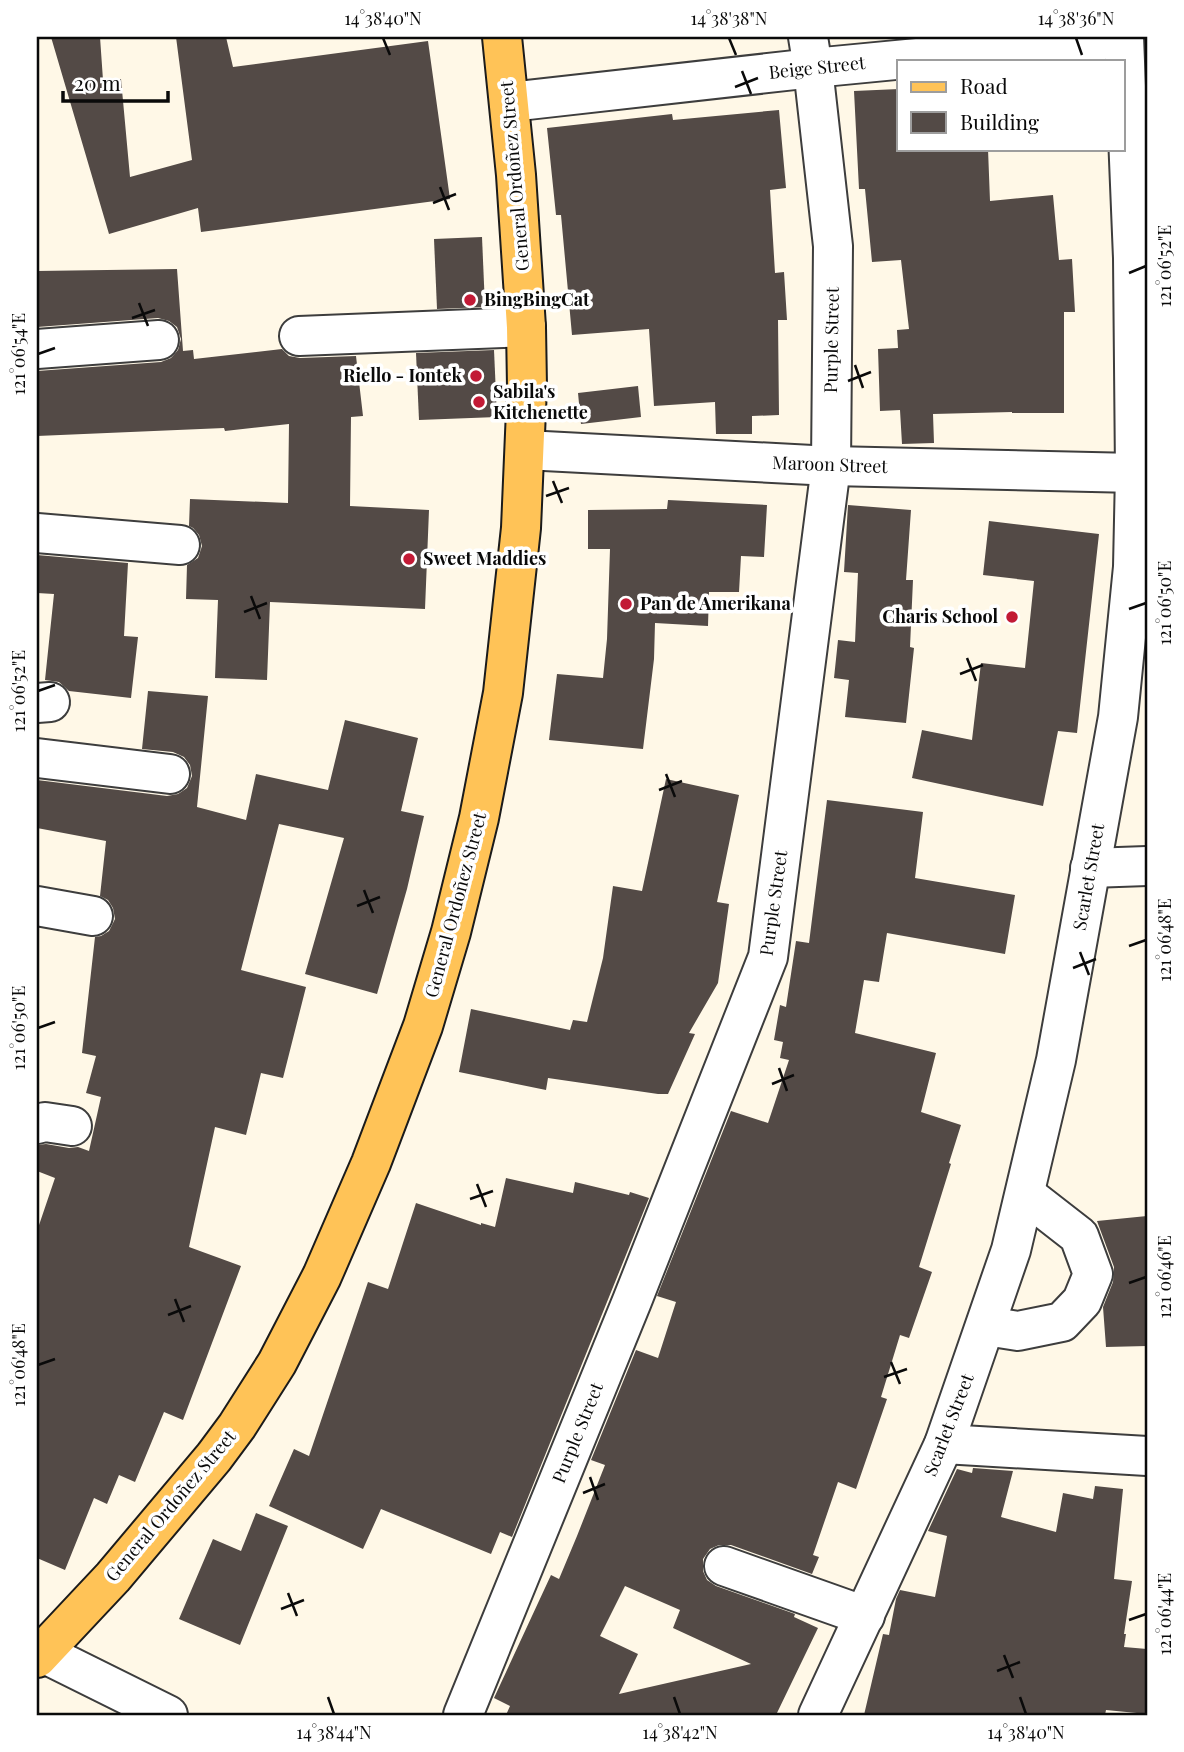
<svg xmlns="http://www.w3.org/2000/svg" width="1184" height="1752" font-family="'Playfair Display',serif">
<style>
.building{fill:#534a46;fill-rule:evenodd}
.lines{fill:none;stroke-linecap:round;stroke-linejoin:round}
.minor-casing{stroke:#3d3d3d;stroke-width:42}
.major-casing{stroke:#1b1b1b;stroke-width:42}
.minor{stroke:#fff;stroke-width:38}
.major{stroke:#ffc357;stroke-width:38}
.ticks{fill:none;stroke:#0a0a0a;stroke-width:2.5}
.poi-dot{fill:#c21a35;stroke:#fff;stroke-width:2.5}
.labels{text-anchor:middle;stroke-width:7;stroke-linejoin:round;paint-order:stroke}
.street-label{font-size:18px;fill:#0a0a0a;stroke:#fff}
.poi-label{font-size:18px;font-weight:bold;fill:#0a0a0a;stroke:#fff;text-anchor:start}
.neatline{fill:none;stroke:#0a0a0a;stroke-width:2.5}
.ticks-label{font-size:18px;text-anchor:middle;fill:#0a0a0a}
</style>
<rect width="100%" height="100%" fill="#fff8e7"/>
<g class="building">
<polygon points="51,37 100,37 103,80 121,79 130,177 192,160 176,37 226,37 233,67 428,41 450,199 201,232 198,208 109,234"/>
<polygon points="899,89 899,149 988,149 990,201 1053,195 1059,260 1072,259 1075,312 1064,312 1064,413 1012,413 1012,412 933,414 934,443 902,444 900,410 880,411 878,349 898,348 897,330 909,329 901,260 872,262 865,189 859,189 854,91"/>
<polygon points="779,110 786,188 770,190 775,273 784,272 787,320 778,320 779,415 752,416 752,434 716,434 715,402 654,406 649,329 572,335 561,215 556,215 547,128 672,114 673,120"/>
<polygon points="482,237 485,307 437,309 434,239"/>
<polygon points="177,269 183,351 193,350 194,359 282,349 289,356 300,358 356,356 363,416 351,417 350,506 429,510 425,609 270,602 267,680 215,678 218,600 186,599 187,565 198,558 202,546 199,535 193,528 189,526 190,499 288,503 289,424 225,431 224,428 37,436 37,371 161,362 171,358 178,350 181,339 177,327 169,321 158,318 37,327 37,271"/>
<polygon points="494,350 497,417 419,420 416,353"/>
<polygon points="638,386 641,417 581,424 578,393"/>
<polygon points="668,500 767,505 764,557 741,556 739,592 709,592 708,626 655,623 654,659 643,749 549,740 557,674 603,678 607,639 610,549 588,549 588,510 667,509"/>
<polygon points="848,505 911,510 906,580 913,580 910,647 914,648 906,723 845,717 849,680 834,678 838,640 855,642 858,573 844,572"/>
<polygon points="989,521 1099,534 1077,733 1058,731 1043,806 912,778 922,730 972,740 981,663 1025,668 1034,581 983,575"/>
<polygon points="37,555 128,563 124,636 138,637 131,698 69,691 59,682 45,680 54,594 37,593"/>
<polygon points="148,691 208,696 197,807 246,820 256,774 328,790 345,720 418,738 401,811 424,816 407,889 377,994 305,974 344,838 279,824 241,970 306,987 283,1078 261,1073 246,1135 215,1127 189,1247 241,1266 183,1420 164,1412 135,1482 119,1475 107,1504 94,1498 65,1570 37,1558 37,1231 55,1178 37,1171 37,1145 46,1144 69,1148 78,1147 89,1151 101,1097 86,1093 96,1056 82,1053 95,937 101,936 109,931 115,919 113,908 108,900 100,896 106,841 37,828 37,780 167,796 178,794 187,788 192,776 190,765 184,757 173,752 142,749"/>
<polygon points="666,779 739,795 717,902 729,904 718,983 689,1033 695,1034 668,1094 658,1094 548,1078 546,1090 459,1072 471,1009 570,1030 573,1020 587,1022 603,958 613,886 642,891"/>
<path d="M827 800 923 812 915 878 1015 895 1005 954 887 933 879 982 864 980 855 1033 936 1053 921 1112 961 1125 949 1163 951 1164 919 1267 932 1272 909 1338 900 1335 881 1397 887 1399 856 1489 838 1482 813 1555 819 1557 812 1574 731 1545H719L710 1549 703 1559V1571L707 1580 716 1586 795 1614 794 1617 818 1628 776 1715H506L510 1706 494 1698 551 1575 559 1579 577 1536 605 1465 591 1460 636 1350 658 1358 676 1302 657 1296 731 1111 768 1123 789 1060 780 1058 783 1042 774 1040 780 1005 786 1007 796 941 809 943ZM625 1586 680 1610 673 1628 751 1664 619 1694 638 1654 600 1636Z"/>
<polygon points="506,1178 573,1193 575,1182 629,1195 630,1192 649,1198 512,1537 500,1532 491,1554 381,1509 363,1549 269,1506 294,1449 309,1456 368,1282 388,1289 416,1203 481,1225 481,1223 495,1227"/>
<polygon points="1147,1216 1147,1346 1106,1347 1103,1307 1113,1282 1114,1267 1097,1221"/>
<polygon points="973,1468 1013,1471 1001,1517 1056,1532 1063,1493 1093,1499 1095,1486 1123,1489 1114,1579 1132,1581 1124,1634 1126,1634 1124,1647 1147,1649 1147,1714 1106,1710 1105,1715 864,1715 883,1634 889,1635 896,1599 900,1590 935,1597 947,1536 928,1531 957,1469 972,1473"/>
<polygon points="256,1513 288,1526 240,1645 179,1619 213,1539 241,1551"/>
</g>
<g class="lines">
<defs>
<g id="minor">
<polyline points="510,102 813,68 1124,38"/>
<polyline points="299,336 526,327"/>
<polyline points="37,349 159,340"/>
<polyline points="525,450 831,466 1135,473"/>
<polyline points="37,533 180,545"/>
<polyline points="37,703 50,702"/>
<polyline points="37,758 170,774"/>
<polyline points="1090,868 1147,866"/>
<polyline points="37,906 93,916"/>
<polyline points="37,1124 45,1122 72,1126"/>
<polyline points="986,1326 1018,1331 1062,1322 1082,1301 1093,1274 1079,1236 1025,1194"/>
<polyline points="944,1444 1147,1456"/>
<polyline points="724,1566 865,1616"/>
<polyline points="37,1650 168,1715"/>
<polyline points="463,1715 632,1301 768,957 831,466 833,246 813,68 808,37"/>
<polyline points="818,1715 944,1444 1011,1250 1056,1060 1118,717 1133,567 1135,473 1133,258 1124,37"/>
</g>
<polyline id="major" points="37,1658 113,1577 214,1457 237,1426 277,1363 322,1276 371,1163 423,1026 451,932 479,818 503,693 521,528 527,387 526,327 516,175 502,37"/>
</defs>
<use href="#minor" class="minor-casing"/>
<use href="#major" class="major-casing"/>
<use href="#minor" class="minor"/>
<use href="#major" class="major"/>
</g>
<path class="ticks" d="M383 38 390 55M729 38 736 55M1076 38 1082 55M742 71 751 94M735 87 758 78M440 187 449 210M433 203 456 194M1129 273 1146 266M139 303 148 326M132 318 155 310M38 354 55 348M855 365 863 388M848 381 871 372M553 481 562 503M546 496 569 488M251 596 260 619M1129 609 1146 603M244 612 267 603M967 658 976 681M960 674 983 665M38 691 55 685M666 774 675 797M659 790 682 781M364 890 373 913M357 906 380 897M1129 946 1146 940M1080 952 1089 975M1073 968 1096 959M38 1028 55 1022M779 1068 787 1091M772 1084 794 1075M477 1184 486 1207M470 1199 493 1191M1129 1283 1146 1277M175 1299 184 1322M168 1315 191 1306M891 1362 900 1384M38 1365 55 1359M884 1377 907 1369M590 1477 598 1500M583 1493 605 1484M288 1593 297 1616M281 1609 304 1600M1129 1620 1146 1614M1004 1655 1013 1678M997 1671 1020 1662M328 1697 334 1714M674 1697 680 1714M1020 1697 1026 1714"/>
<g class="poi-dot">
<circle cx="470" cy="300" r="7"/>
<circle cx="476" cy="376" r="7"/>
<circle cx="479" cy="402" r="7"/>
<circle cx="409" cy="559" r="7"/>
<circle cx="626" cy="604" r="7"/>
<circle cx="1012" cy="617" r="7"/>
</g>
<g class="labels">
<g class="street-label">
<text transform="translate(817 68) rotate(-6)" y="6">Beige Street</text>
<text transform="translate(515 176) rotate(-95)" y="6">General Ordoñez Street</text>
<text transform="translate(832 340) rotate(-89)" y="6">Purple Street</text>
<text transform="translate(830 465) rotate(2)" y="6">Maroon Street</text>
<text transform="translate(1089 877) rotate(-80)" y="6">Scarlet Street</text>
<text transform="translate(774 903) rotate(-82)" y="6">Purple Street</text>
<text transform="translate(456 905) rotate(-75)" y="6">General Ordoñez Street</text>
<text transform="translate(949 1425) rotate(-69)" y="6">Scarlet Street</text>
<text transform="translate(578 1433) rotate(-68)" y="6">Purple Street</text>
<text transform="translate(171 1506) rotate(-50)" y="6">General Ordoñez Street</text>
</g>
<g class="poi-label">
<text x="484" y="306">BingBingCat</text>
<text x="462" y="382" text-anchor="end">Riello - Iontek</text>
<text x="493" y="398">Sabila's<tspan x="493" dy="21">Kitchenette</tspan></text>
<text x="423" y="565">Sweet Maddies</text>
<text x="640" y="610">Pan de Amerikana</text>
<text x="998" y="623" text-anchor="end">Charis School</text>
</g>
</g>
<rect width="1184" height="1752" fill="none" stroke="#ffffff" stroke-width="77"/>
<rect x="897" y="60" width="228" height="91" fill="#ffffff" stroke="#9d9d9d" stroke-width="2"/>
<rect x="911" y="82" width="35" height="10" fill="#ffc357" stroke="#9d9d9d" stroke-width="2"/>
<text x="960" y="94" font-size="21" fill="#0a0a0a">Road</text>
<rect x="911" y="112" width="35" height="21" fill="#534a46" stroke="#9d9d9d" stroke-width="2"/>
<text x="960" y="130" font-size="21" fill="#0a0a0a">Building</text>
<path d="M63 91v10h105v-10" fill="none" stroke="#0a0a0a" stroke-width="3.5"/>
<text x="74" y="91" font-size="21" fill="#0a0a0a" stroke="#ffffff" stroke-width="5" paint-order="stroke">20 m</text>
<rect x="38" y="38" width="1108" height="1676" class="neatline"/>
<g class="ticks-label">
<text x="383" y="25">14°38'40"N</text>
<text x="729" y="25">14°38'38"N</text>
<text x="1076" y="25">14°38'36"N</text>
<text transform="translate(1165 266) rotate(-90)" y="6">121°06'52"E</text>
<text transform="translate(19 354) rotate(-90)" y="6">121°06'54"E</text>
<text transform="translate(1165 603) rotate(-90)" y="6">121°06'50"E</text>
<text transform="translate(19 691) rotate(-90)" y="6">121°06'52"E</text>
<text transform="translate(1165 940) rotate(-90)" y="6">121°06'48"E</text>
<text transform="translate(19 1028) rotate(-90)" y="6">121°06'50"E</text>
<text transform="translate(1165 1277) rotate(-90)" y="6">121°06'46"E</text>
<text transform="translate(19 1365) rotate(-90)" y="6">121°06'48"E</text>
<text transform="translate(1165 1614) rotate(-90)" y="6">121°06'44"E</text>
<text x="334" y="1739">14°38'44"N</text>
<text x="680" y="1739">14°38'42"N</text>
<text x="1026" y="1739">14°38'40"N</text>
</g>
</svg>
